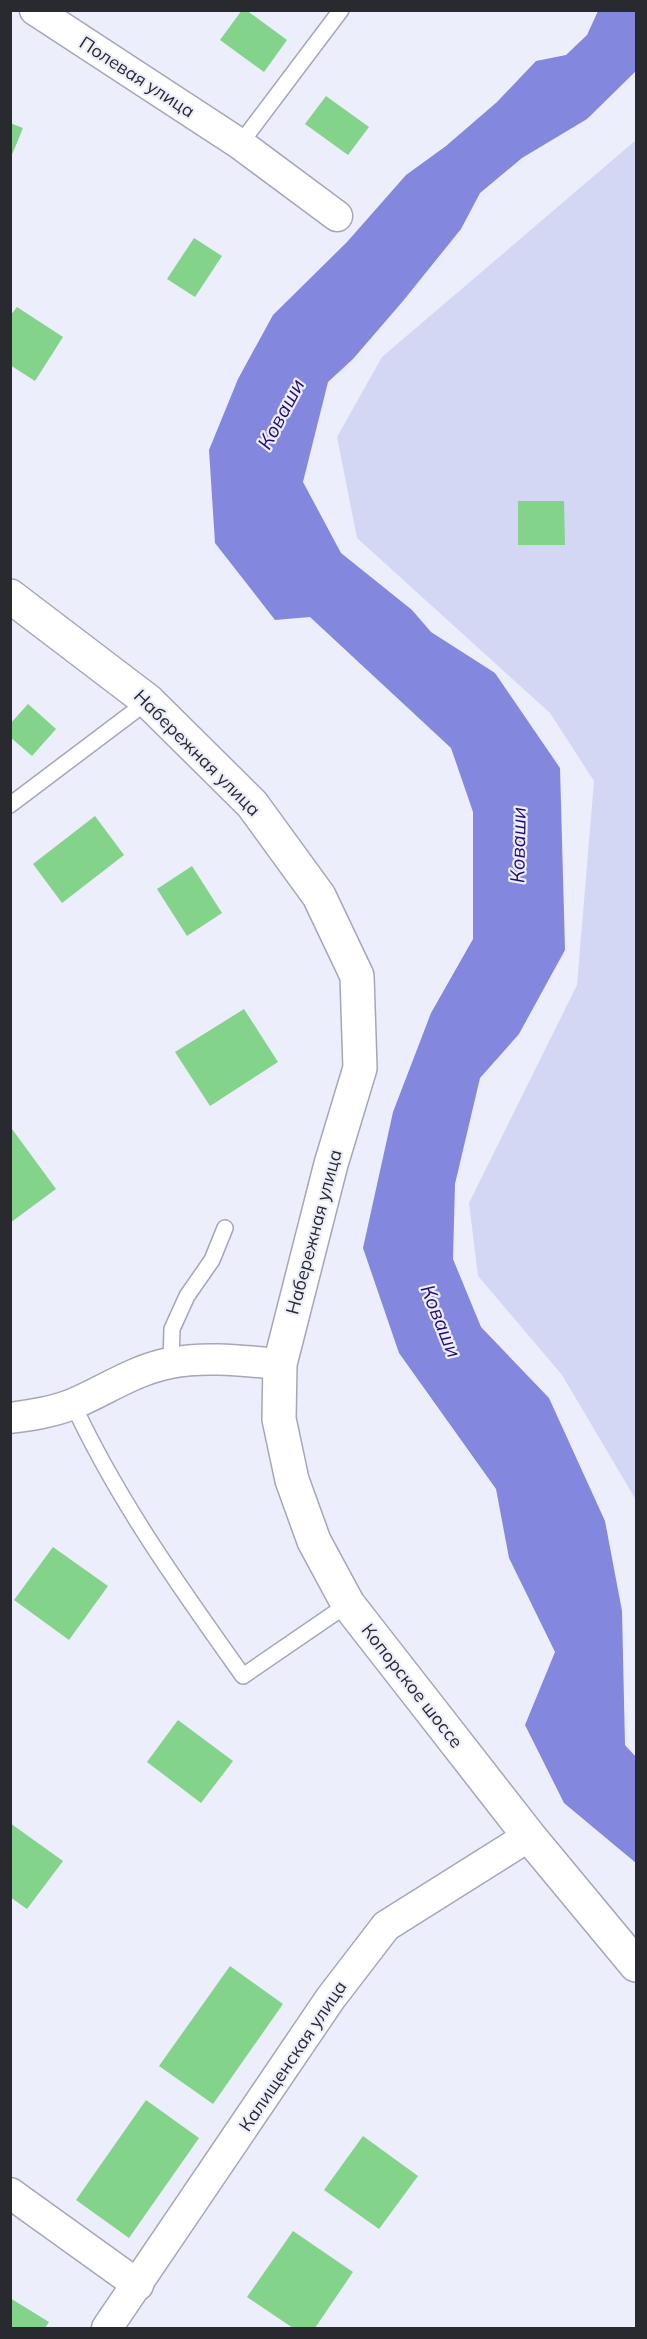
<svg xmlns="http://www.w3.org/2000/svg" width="647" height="2339" font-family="Mulish,sans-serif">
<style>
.green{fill:#d4d7f4}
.water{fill:#8487de}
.building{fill:#84d38a}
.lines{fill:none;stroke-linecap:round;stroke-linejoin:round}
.lane-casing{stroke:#a5a7b8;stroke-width:18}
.street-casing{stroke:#a5a7b8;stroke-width:33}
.secondary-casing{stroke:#a5a7b8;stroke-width:36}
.lane{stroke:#fff;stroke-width:15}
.street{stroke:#fff;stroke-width:30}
.secondary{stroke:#fff;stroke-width:33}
.labels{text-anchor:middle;stroke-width:4.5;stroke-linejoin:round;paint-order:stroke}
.street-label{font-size:18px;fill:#292a30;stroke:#eceefc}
.water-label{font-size:20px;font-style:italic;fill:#250b75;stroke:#eceefc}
</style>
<rect width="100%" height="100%" fill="#eceefc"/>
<polygon class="green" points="636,140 636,1500 562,1375 478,1276 469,1203 577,985 594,781 550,713 357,538 337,437 382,357"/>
<polygon class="water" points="598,11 636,11 636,71 587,119 522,158 480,193 461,229 403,301 353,359 328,382 303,482 341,553 412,610 431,632 495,673 560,768 565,950 519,1034 480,1078 455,1184 453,1259 481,1327 549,1398 605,1521 622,1611 625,1745 636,1757 636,1863 564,1803 525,1725 555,1652 509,1558 496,1489 399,1353 363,1248 393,1112 431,1013 473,939 473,812 451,748 310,617 275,620 215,543 209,450 238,379 273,315 347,242 406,175 446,146 497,102 536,61 566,55 587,35"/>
<g class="building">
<polygon points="242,10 246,10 287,40 264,72 220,40"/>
<polygon points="326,96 369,127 348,155 305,124"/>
<polygon points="10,123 23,128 11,157 10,157"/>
<polygon points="194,238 222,256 195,297 167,279"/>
<polygon points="17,307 63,337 35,381 10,365 10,316"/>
<polygon points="518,501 564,501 565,545 518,545"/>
<polygon points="28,704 56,729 32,756 10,737 10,724"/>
<polygon points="95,816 124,855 62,903 33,864"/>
<polygon points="192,866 222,913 187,936 157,889"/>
<polygon points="244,1009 278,1062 210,1106 175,1052"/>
<polygon points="12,1129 56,1189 10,1223 10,1130"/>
<polygon points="53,1547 108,1586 69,1640 14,1600"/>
<polygon points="178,1720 233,1761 201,1803 147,1762"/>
<polygon points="10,1823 63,1861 27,1909 10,1897"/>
<polygon points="230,1966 283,2004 213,2104 159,2066"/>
<polygon points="146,2100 199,2138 129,2238 76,2200"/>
<polygon points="363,2136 418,2176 379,2229 324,2190"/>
<polygon points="293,2231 353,2272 315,2328 293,2328 247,2297"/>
<polygon points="10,2298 49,2322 45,2328 10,2328"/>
</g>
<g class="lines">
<defs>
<g id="lane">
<polyline points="240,144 341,10"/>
<polyline points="10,805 148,701"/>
<polyline points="171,1363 172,1329 187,1296 212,1260 225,1228"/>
<path d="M73 1404C118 1501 181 1589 243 1676L348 1604"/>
</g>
<g id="street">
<polyline points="35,10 240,144 337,216"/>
<path d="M10 1418C31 1415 53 1412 73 1404 106 1390 134 1370 170 1363 206 1356 245 1361 280 1364"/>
<polyline points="10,2193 138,2285"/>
<polyline points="107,2328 330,1999 386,1926 529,1836"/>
</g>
<polyline id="secondary" points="10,596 148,701 252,804 319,896 357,976 360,1068 331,1164 280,1364 279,1419 292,1480 314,1541 348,1604 529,1836 636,1965"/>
</defs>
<use href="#lane" class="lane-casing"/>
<use href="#street" class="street-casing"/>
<use href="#secondary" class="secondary-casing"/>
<use href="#lane" class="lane"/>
<use href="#street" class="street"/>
<use href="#secondary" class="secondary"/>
</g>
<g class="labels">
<g class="street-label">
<text transform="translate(137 77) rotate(33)" y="6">Полевая улица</text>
<text transform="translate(197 753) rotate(45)" y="6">Набережная улица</text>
<text transform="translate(314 1232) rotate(-75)" y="6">Набережная улица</text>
<text transform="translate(412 1686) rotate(52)" y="6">Копорское шоссе</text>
<text transform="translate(293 2056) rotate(-56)" y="6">Калищенская улица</text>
</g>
<g class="water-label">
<text transform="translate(281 414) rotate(-62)" y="7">Коваши</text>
<text transform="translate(518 845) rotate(-89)" y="7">Коваши</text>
<text transform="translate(441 1321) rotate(68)" y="7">Коваши</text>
</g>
</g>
<rect width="647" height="2339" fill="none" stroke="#292a30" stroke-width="24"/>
</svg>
